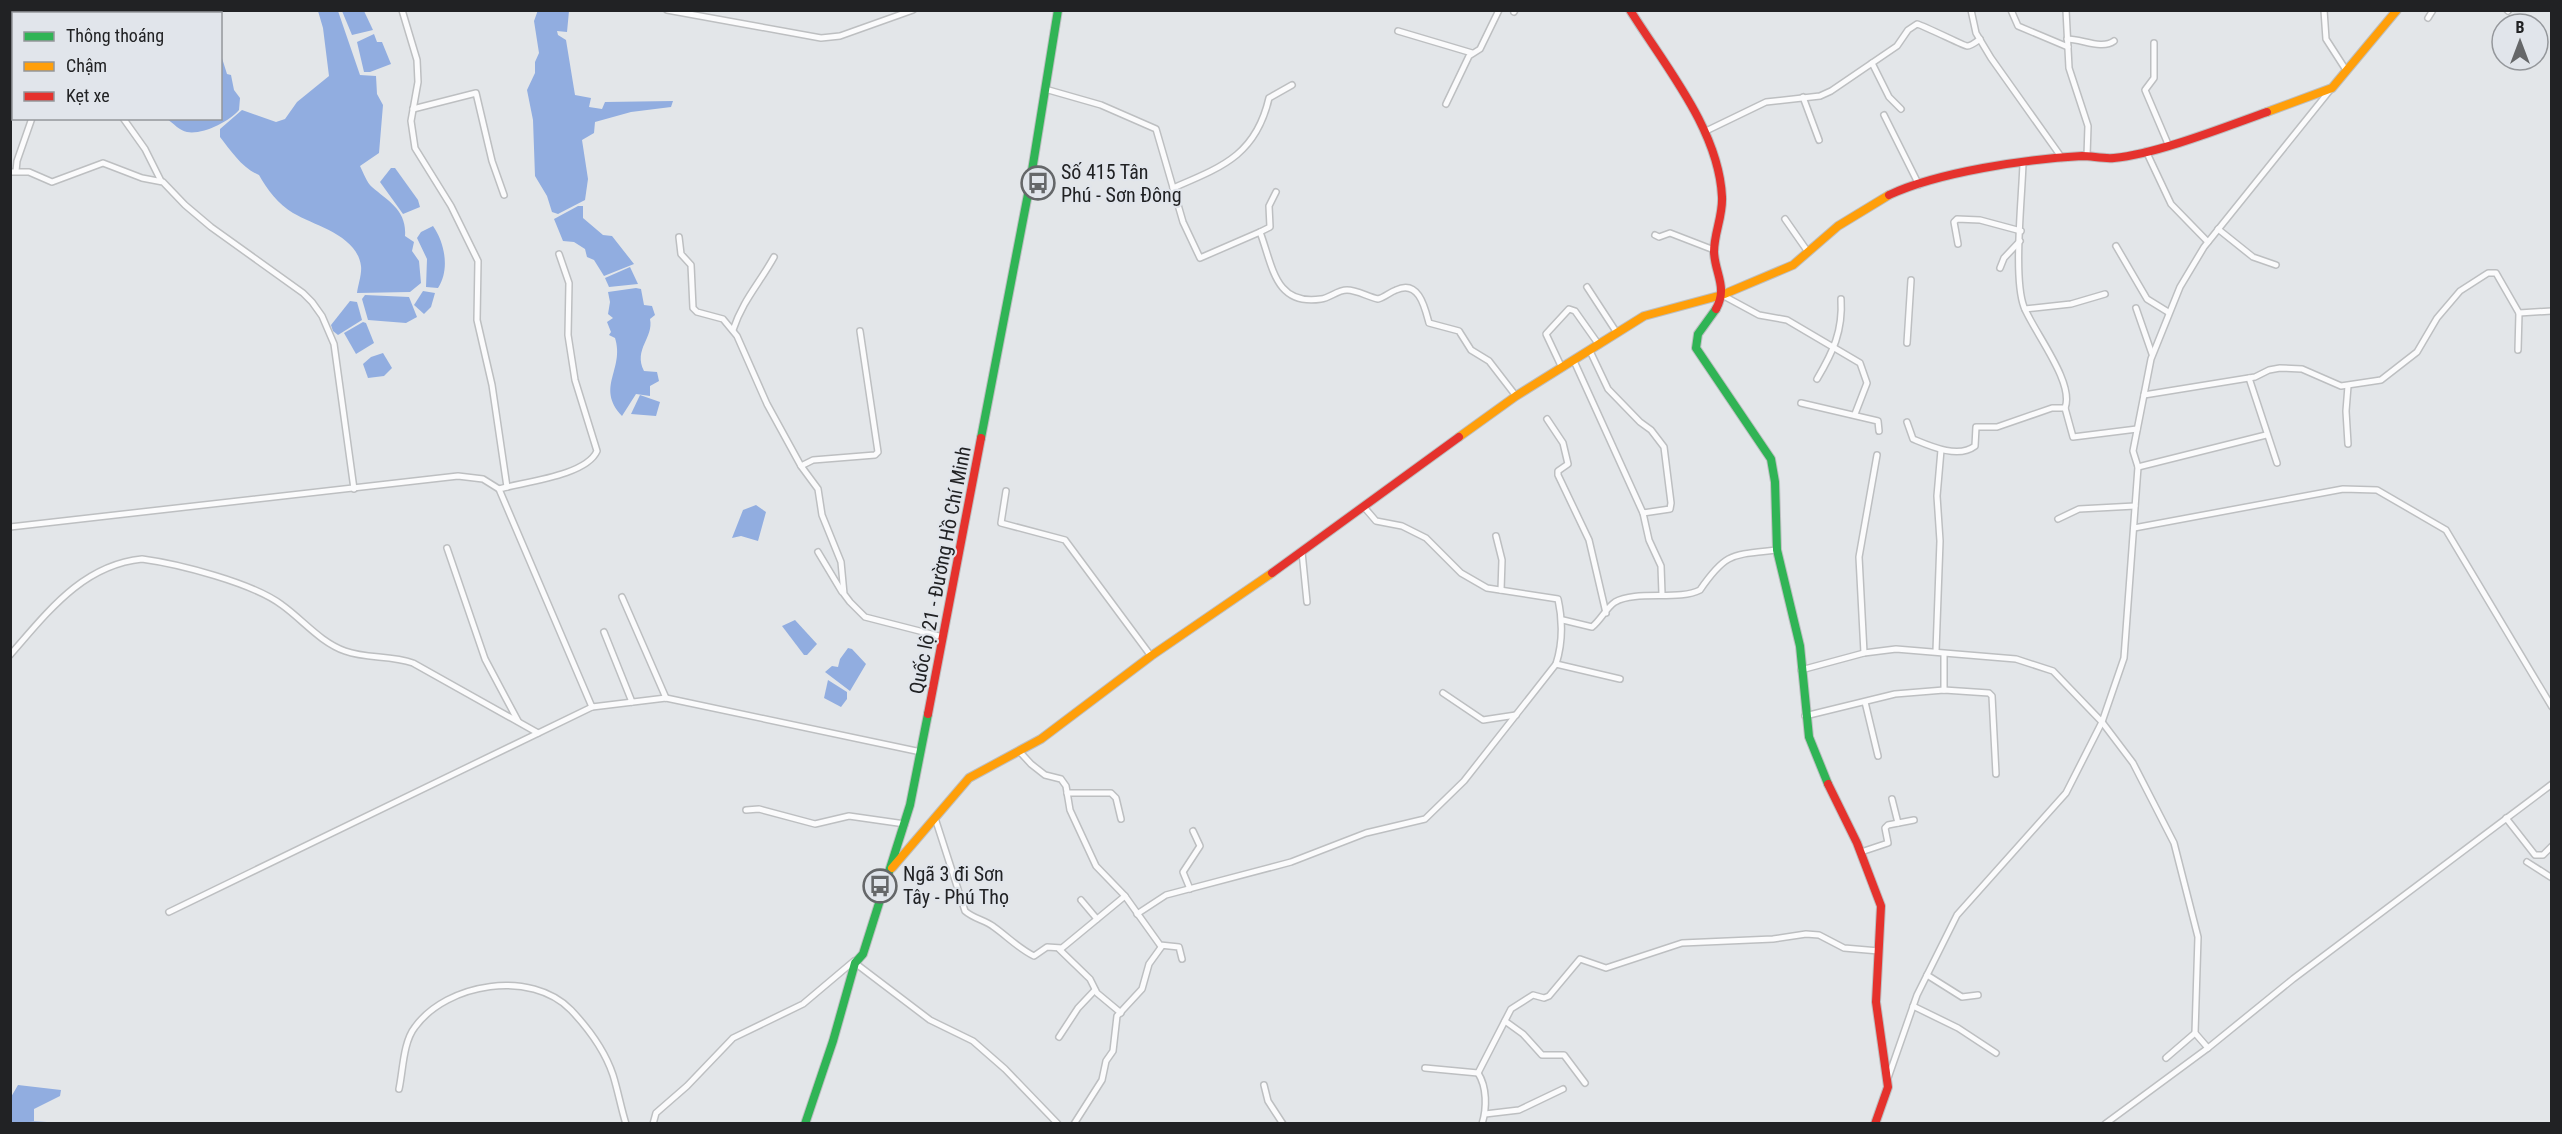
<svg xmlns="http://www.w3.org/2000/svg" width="2562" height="1134" font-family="'Roboto Condensed',sans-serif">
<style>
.water{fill:#91ade0}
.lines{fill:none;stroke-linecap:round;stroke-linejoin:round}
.street-casing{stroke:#bdbfc1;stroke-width:8}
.fast-casing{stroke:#bdbfc1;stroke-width:10}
.slow-casing{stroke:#bdbfc1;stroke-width:10}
.jam-casing{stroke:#bdbfc1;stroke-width:10}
.street{stroke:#fbfbfc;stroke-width:5}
.fast{stroke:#30b455;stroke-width:8}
.slow{stroke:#ff9f0a;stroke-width:8}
.jam{stroke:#e5322d;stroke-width:8}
.labels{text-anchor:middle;stroke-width:4.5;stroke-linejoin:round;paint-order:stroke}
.poi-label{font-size:20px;fill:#212224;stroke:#e1e5eb;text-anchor:start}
.street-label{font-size:20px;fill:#212224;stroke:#e1e5eb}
</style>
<rect width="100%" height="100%" fill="#e3e6e9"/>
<g class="water">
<polygon points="538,10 569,11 567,32 557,31 558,35 566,40 575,95 591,98 589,107 602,109 605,102 673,101 671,107 631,112 595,122 594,133 582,140 588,179 585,200 558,214 552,212 547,196 535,176 533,120 527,90 535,73 535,62 539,53 534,21"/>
<polygon points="212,11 212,13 121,14 120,11"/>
<path d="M318 11H338L360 75 376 76 377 94 383 105 379 153 360 166C363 172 367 183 372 187 388 201 407 210 405 236L414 242 412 251 419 261 421 283 410 292 357 293C358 285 362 274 361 266 357 235 315 226 293 213 279 205 266 188 259 175 242 168 231 151 220 137V129L242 110 276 122 285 119 297 102 329 76 323 28Z"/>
<polygon points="342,11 364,11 373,30 352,35"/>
<polygon points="374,34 377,42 382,42 391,64 370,72 364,72 357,42"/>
<path d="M221 55 227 74 231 75 234 90 240 98 239 110C229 122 202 135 187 132 180 131 173 123 167 119L220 118Z"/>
<polygon points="391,168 395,168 418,200 420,207 403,214 380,182"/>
<polygon points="578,206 583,206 583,218 603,235 612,236 634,264 604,276 594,260 587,257 585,249 574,242 563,241 554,219"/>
<path d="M433 226C445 243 450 270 438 288L426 287 427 259 417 238 421 232Z"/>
<polygon points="630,267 638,284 609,287 605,278"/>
<path d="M636 288 641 289 644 305 652 306 655 315 650 319C654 338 633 349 644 371L657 372 659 381 650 386V396L636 394 622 416C595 387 625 370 615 338L609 335 611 332 607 322 613 318 608 314 610 302 608 292Z"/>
<polygon points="423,291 435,293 431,307 424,314 414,305"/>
<polygon points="365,295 409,297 417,317 406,323 368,320 362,299"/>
<polygon points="350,301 357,302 362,320 338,335 333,331 331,325"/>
<polygon points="363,322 366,323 374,343 356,354 344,333"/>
<polygon points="383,353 392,368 384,376 368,378 363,364 371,357"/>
<polygon points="640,395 660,402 656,416 631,414"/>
<polygon points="756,505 766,512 758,541 741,536 732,538 743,510"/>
<polygon points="795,620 817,644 807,655 804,655 782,626"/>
<polygon points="848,648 852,649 866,664 850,691 825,672 832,666 838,667 840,659"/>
<polygon points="828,680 847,692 847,699 841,707 824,698"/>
<polygon points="18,1085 61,1090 60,1096 34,1109 34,1121 47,1121 11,1123 11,1097"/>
</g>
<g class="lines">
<defs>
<g id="street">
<polyline points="402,10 417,60 418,82 411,121 415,148 451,206 478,261 477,320 492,385 507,487"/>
<polyline points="667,10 821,38 840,36 913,10"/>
<polyline points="1971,10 1976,33 1991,58 2062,158"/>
<polyline points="2011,10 2018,26 2068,47"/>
<polyline points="2066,10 2069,68 2088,126 2087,156"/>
<polyline points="2324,10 2326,39 2346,70"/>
<polyline points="2507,10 2508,11"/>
<polyline points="1514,12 1515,10"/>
<polyline points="73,14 75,10"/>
<polyline points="2428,18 2433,10"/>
<polyline points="1398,31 1472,53"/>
<path d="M2067 39C2082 39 2102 50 2114 41"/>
<polyline points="2154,43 2154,78 2145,90 2168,144"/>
<polyline points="1872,63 1889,97 1901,109"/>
<path d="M1045 89 1101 105 1156 129 1183 222 1200 258 1260 232C1273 267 1275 306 1321 299 1330 298 1337 290 1347 290 1357 290 1368 297 1378 299 1385 297 1390 292 1396 290 1419 279 1425 308 1429 323L1459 331 1471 350 1489 361 1516 396"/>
<polyline points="1803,97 1819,140"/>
<polyline points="1446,104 1469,56 1480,49 1499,10"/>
<polyline points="413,109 476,93 492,161 504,195"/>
<polyline points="1884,115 1919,185"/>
<polyline points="123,118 145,149 161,181"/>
<path d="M1706 131 1766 102 1820 96 1831 91 1897 46 1908 30 1917 24C1927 27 1964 46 1967 46 1971 46 1976 42 1980 39"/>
<polyline points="2146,151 2171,204 2208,242"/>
<polyline points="16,171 17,161 32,118"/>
<polyline points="10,172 29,172 52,182 103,163 142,178 163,182 185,205 211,227 303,293 312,302 322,316 334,344 354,489"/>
<path d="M1173 188C1222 167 1256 155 1269 98L1292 85"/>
<polyline points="1785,219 1808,252"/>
<polyline points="2218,229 2253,257 2276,265"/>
<polyline points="1260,232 1270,227 1269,206 1276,192"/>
<polyline points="1655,235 1659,237 1670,233 1714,250"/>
<polyline points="679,237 681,254 691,265 693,308 697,312 723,319 737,336 767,404 801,466 818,489 822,515 841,562 844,594 850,602 865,617 943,637"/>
<polyline points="1958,244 1954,222 1957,219 1980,220 2021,231"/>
<polyline points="2116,246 2147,299 2168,312"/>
<path d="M559 254 569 283 568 335 575 380 597 451C586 476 523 482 499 489L592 707 666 698 921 752"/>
<polyline points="2000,268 2004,258 2020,241"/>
<polyline points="1587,287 1617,333"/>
<polyline points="1722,295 1759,315 1787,320 1860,363 1867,383 1855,414"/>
<polyline points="2136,308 2152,354"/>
<polyline points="2025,309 2071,304 2105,294"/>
<path d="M733 330C743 300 759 284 774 257"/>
<polyline points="1907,343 1911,280"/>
<polyline points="2518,350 2519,313"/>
<polyline points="1574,361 1643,513 1670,509 1671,503 1664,447 1651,430 1640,422 1608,389 1590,351"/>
<polyline points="1562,368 1546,334 1569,309 1575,311 1599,345"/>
<polyline points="2249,378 2277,463"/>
<path d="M1817 379C1833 352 1843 331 1841 299"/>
<polyline points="2348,386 2346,411 2348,444"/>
<polyline points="2144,395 2255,377 2269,370 2280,368 2302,369 2341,386 2381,380 2417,352 2437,318 2460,291 2488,273 2496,273 2519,313 2552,311"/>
<polyline points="1801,403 1878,421 1879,431"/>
<polyline points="2065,408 2073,437 2137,429"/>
<polyline points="1547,419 1563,443 1568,464 1558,471 1558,475 1589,540 1606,613"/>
<path d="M1907 422 1913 439C1930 446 1958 459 1975 446L1976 427H1997L2052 408H2065C2075 383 2034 332 2024 307 2013 278 2022 198 2023 163"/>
<polyline points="801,466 813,460 875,455 878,452 860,331"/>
<polyline points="2138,467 2266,435"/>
<polyline points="1006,491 1001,523 1065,540 1151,656"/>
<polyline points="1643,513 1649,540 1661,566 1662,594"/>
<polyline points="2058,519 2079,509 2135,506"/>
<polyline points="10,527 458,476 483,479 499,489"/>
<polyline points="2134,528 2343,489 2377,490 2446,530 2552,707"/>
<polyline points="1496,536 1502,560 1501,590"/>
<polyline points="447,548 485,659 518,721"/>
<polyline points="818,552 842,592"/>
<polyline points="1302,552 1307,602"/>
<polyline points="622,597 666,698"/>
<path d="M1563 620 1592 627C1601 620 1606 608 1615 602 1636 590 1679 601 1700 590 1726 552 1732 555 1777 550"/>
<polyline points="604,632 632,702"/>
<polyline points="1936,651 1940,541 1937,496 1941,450"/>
<polyline points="1864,653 1859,557 1877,455"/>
<polyline points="1944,654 1944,690"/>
<path d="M10 655C47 613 82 565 142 559 179 564 253 583 282 605 303 620 320 642 345 651 367 659 390 655 413 663L538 733"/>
<polyline points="1556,664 1620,679"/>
<polyline points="1801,670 1864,653 1896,649 2016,659 2053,671 2102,722 2133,763 2174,843 2198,937 2195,1033 2208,1048"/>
<polyline points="1443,693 1483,720 1516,715"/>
<polyline points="1865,702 1878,756"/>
<polyline points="1805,716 1895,694 1944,690 1989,693 1992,696 1996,774"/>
<polyline points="1019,751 1031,764 1045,775 1061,779 1066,786 1070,810 1096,866 1125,896 1160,945 1179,947 1182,959"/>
<polyline points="1067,793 1111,793 1116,798 1121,819"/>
<polyline points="1892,799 1898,823"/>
<polyline points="746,810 759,809 815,824 849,816 905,824"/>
<path d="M935 818 965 911C974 919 985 920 994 927 1008 937 1018 948 1034 956L1047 947 1062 948 1125 896"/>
<polyline points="2506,818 2535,855 2543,855 2552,846"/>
<polyline points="1861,852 1888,843 1885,828 1888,825 1914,820"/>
<polyline points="2527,862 2552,878"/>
<polyline points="1190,889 1183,872 1200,846 1193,831"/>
<polyline points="1081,900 1097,919"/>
<polyline points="169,912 592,707"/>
<path d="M1137 914 1166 895 1291 862 1366 833 1425 819 1464 781 1556 664C1563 642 1563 622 1558 599L1487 588 1461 573 1426 538 1402 526 1376 521 1364 507"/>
<polyline points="1059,949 1090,979 1097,993 1121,1013"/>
<polyline points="855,963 930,1020 973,1041 1005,1069 1058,1124"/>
<polyline points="1927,975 1962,997 1978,995"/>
<polyline points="1913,1006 1958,1028 1996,1053"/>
<polyline points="1505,1021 1523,1034 1542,1055 1564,1055 1585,1083"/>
<polyline points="1059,1037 1078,1008 1095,990"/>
<polyline points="2166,1058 2195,1033"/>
<polyline points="1425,1068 1478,1073"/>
<polyline points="1478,1073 1511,1009 1533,995 1544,998 1549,996 1580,959 1606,968 1682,943 1773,939 1806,934 1819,935 1844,948 1879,951"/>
<path d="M1478 1073C1487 1087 1487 1108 1482 1124"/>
<polyline points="1888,1078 1917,995 1957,915 2066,793 2102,722 2124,658 2138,467 2133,451 2151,359 2180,287 2204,247 2331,89"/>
<polyline points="1264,1085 1268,1101 1283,1124"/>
<path d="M399 1089C403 1071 403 1042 415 1027 447 983 531 969 571 1010 588 1028 605 1051 613 1075 618 1091 621 1108 626 1124"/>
<polyline points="1485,1114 1519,1110 1563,1089"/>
<polyline points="653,1124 656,1113 687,1086 733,1038 803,1004 854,961"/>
<polyline points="1074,1124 1102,1080 1106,1061 1113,1051 1117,1016 1142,989 1149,964 1162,946"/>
<polyline points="2105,1124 2208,1048 2293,979 2552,784"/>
</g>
<g id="fast">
<polyline points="1716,309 1698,334 1696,348 1771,459 1775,482 1777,550 1800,646 1809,737 1828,784"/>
<polyline points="981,438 1029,189 1058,10"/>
<polyline points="805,1124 833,1041 855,963 863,954 910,805 928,714"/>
</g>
<g id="slow">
<polyline points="2267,112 2332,88 2397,10"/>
<polyline points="1459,437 1516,396 1644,316 1722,295 1793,265 1838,226 1889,195"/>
<polyline points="892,868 969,778 1041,739 1151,656 1272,573"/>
</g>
<g id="jam">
<path d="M1630 10C1665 66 1719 130 1722 197 1723 216 1714 233 1714 252 1715 274 1728 287 1716 309"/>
<path d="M1889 195C1938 172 2027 159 2082 156 2092 156 2103 159 2114 158 2157 154 2225 127 2267 112"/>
<polyline points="1272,573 1459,437"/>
<polyline points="928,714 981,438"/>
<polyline points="1828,784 1857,843 1881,906 1876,1002 1888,1087 1875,1124"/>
</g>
</defs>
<use href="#street" class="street-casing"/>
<use href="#fast" class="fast-casing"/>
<use href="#slow" class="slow-casing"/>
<use href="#jam" class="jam-casing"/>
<use href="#street" class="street"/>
<use href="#fast" class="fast"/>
<use href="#slow" class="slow"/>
<use href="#jam" class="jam"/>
</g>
<defs>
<symbol id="bus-ring" viewBox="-11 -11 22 22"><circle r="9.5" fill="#e1e5eb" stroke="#656769" stroke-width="1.5"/><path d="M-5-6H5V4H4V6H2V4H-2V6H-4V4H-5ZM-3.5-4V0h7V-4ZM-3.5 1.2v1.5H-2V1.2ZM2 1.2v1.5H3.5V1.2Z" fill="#656769"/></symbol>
</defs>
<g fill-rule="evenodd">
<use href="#bus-ring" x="1019" y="164" width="38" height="38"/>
<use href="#bus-ring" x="861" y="867" width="38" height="38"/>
</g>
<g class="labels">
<g class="poi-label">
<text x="1061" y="179">Số 415 Tân<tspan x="1061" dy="23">Phú - Sơn Đông</tspan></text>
<text x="903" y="881">Ngã 3 đi Sơn<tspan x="903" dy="23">Tây - Phú Thọ</tspan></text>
</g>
<g class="street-label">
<text transform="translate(940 570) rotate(-79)" y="7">Quốc lộ 21 - Đường Hồ Chí Minh</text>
</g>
</g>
<rect width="2562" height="1134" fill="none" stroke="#212224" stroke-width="24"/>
<rect x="12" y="12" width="210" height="108" fill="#e1e5eb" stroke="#94979b" stroke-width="1.5"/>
<rect x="24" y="32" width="30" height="9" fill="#30b455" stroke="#94979b" stroke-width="1.5"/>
<text x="66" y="42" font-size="18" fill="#212224">Thông thoáng</text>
<rect x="24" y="62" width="30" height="9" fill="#ff9f0a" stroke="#94979b" stroke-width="1.5"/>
<text x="66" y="72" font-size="18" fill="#212224">Chậm</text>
<rect x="24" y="92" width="30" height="9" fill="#e5322d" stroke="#94979b" stroke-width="1.5"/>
<text x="66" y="102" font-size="18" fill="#212224">Kẹt xe</text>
<g transform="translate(2520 42)"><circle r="28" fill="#e1e5eb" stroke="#94979b" stroke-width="1.5"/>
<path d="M0-4.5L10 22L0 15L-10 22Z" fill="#656769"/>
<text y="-9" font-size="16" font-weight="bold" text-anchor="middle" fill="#212224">B</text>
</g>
</svg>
